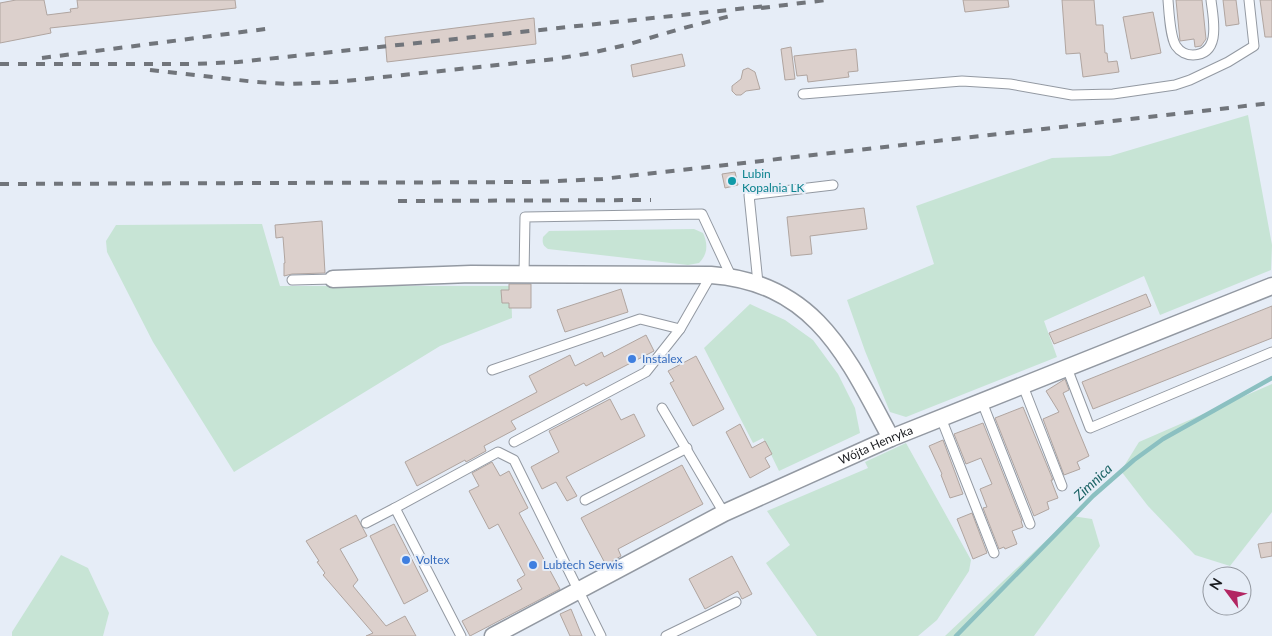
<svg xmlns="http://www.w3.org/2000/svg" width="1272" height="636" font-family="Lato,sans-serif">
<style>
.green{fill:#c7e4d5}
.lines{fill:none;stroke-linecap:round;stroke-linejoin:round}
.stream{stroke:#8bc0c1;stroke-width:4.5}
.building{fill:#dcd0cc;stroke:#b0a5a0}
.service-casing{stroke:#9399a2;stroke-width:11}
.minor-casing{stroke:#9399a2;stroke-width:19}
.service{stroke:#fff;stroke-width:9}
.minor{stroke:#fff;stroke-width:16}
.rail{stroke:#71757b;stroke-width:4;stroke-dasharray:9 9;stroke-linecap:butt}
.culture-dot{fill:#0f9aa8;stroke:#e6edf7;stroke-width:2}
.shop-dot{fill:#3f7fe0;stroke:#e6edf7;stroke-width:2}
.labels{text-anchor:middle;stroke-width:4;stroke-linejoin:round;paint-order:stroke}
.culture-label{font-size:12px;fill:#0d838f;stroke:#e6edf7;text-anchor:start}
.shop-label{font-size:12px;fill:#366cbe;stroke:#e6edf7;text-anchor:start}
.street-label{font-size:12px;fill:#191b1f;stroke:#e6edf7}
.water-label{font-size:14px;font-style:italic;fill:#1b6365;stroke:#e6edf7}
</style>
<rect width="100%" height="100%" fill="#e6edf7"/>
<g class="green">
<polygon points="1248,115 1272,245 1271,270 1160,315 1144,276 1044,321 1057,357 906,417 890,412 865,351 847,300 934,264 916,206 1052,158 1110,156"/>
<polygon points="262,224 280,286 511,286 512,318 440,346 234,472 153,342 107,252 106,241 116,225"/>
<path d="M694 229 703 233C708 244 708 254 699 263L688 265 548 249C543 246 542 243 543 237L549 231Z"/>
<polygon points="750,304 785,320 813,340 838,374 855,408 860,433 779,471 763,438 753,443 704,348"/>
<polygon points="1272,384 1272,512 1230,566 1195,555 1148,506 1121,471 1139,442"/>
<polygon points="906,443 971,560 969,571 937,620 918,636 817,636 766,563 790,545 767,511 868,468 865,462"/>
<polygon points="1072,516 1092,519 1100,546 1034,636 945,636"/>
<polygon points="61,555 88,568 109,613 103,636 12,636 12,632"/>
</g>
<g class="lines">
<polyline class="stream" points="956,636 1093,496 1134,460 1163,439 1272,378"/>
</g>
<g class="building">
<polygon points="16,0 44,0 47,15 71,12 70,9 78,8 77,0 235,0 236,8 50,28 51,33 0,43 0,3"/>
<polygon points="963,0 1008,0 1009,7 965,12"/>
<polygon points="1062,0 1094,0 1096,25 1103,25 1105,53 1107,53 1108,62 1117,61 1119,72 1083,77 1080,53 1066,54"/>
<polygon points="1176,0 1202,0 1206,39 1201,46 1195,47 1194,39 1180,41"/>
<polygon points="1223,0 1236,0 1239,24 1226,26"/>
<polygon points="1260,0 1272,0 1272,37 1265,37"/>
<polygon points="1153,12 1161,53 1131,59 1123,17"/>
<polygon points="534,18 536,44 387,62 385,37"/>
<polygon points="791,47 795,79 785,80 781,49"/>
<polygon points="856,49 858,71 848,72 849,77 808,82 807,75 797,76 794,56"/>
<polygon points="682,54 685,66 633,77 631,65"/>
<polygon points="748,68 755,72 760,89 746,91 741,95 736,95 732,91 732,86 741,79 743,70"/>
<polygon points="735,172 738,185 725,188 722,174"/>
<polygon points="864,208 867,229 810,236 812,254 791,256 787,217"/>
<polygon points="322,221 325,273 292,274 284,276 284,263 285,263 283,237 276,238 275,225"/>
<polygon points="509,284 531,284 531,308 509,308 509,303 502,303 501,290 509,290"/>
<polygon points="621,289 628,312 565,332 557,310"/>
<polygon points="1146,294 1151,306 1054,344 1049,333"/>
<polygon points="1272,306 1272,338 1093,409 1082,382"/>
<polygon points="646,335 654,351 586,386 584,383 511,421 516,429 484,446 486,451 466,462 465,460 417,486 405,462 537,392 529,376 570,355 575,366 602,352 604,357"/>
<polygon points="696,356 724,409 693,426 670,383 674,381 668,371"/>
<polygon points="1065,379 1069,390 1063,393 1089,456 1077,462 1080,469 1064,475 1043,419 1059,412 1046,391"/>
<polygon points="610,399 621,420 634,414 645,436 566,477 577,496 567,501 556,482 542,489 531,467 559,452 549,431"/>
<polygon points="1023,407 1053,480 1051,480 1058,498 1047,502 1049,509 1034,516 995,418"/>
<polygon points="983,423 1022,521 1021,521 1023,527 1012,531 1017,544 1005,549 1004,547 999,549 983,508 987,507 980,489 992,484 981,458 966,464 954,434"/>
<polygon points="740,424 752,448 765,441 772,454 765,458 770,467 750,478 726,432"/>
<polygon points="943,440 963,494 950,498 941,475 942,474 929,446"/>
<polygon points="492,462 500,476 509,471 528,508 519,513 560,589 470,636 462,621 522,589 517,580 525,575 498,524 489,529 469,491 479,486 472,473"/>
<polygon points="682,465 703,504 618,549 621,556 606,565 581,518"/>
<polygon points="972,513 987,553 973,559 957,519"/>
<polygon points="356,515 367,536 340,549 358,580 353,586 386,626 405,616 416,636 366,636 373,633 323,575 325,573 317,562 319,561 306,541"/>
<polygon points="394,524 428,591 404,604 370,536"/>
<polygon points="1272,542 1272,556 1261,558 1258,544"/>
<polygon points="732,556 752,594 742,599 738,591 705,609 689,579"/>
<polygon points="571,609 582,636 570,636 560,614"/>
</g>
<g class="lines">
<defs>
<g id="service">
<path d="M1168 0C1169 12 1170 37 1176 46 1180 52 1187 55 1193 55 1222 54 1213 18 1211 0"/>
<polyline points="803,94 962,81 1010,84 1072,95 1113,94 1175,85 1190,80 1228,62 1254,46 1249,0"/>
<polyline points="524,275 525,217 702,214 731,276"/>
<polyline points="292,280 333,279"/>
<polyline points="758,283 749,195 833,185"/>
<polyline points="1067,368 1090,428 1272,352"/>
<polyline points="492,370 640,319 680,329"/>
<polyline points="1023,386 1062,486"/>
<polyline points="982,402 1030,524"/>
<polyline points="662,408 724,513"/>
<polyline points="941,418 994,553"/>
<polyline points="514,442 646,372 680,329 711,275"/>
<polyline points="585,500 687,448"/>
<polyline points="395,508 498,452 514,460 601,636"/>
<polyline points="366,523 395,508 461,636"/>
<polyline points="666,636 736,602"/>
</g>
<g id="minor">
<path d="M333 279 471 274 711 275C816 283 847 357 891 438"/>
<path id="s1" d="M493 636 724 513 891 438 1272 286"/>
</g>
</defs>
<use href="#service" class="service-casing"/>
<use href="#minor" class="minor-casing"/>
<use href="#service" class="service"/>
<use href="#minor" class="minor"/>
<g class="rail">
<polyline points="761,8 826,0"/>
<polyline points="42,58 273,28"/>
<polyline points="0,64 195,64 238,62 766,6"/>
<polyline points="150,70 256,82 289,84 336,82 555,59 591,53 626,45 680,29 730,16"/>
<polyline points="0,184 537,182 602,179 1272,103"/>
<polyline points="398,201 651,200"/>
</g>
</g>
<circle class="culture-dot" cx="732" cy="181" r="5"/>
<g class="shop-dot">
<circle cx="632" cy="359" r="5"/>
<circle cx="406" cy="560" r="5"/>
<circle cx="533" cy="565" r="5"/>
</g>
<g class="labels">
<g class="culture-label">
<text x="742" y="178">Lubin<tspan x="742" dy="14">Kopalnia LK</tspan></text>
</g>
<g class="shop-label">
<text x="642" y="363">Instalex</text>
<text x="416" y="564">Voltex</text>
<text x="543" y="569">Lubtech Serwis</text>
</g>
<g class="street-label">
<text dy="4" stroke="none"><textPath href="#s1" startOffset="428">Wójta Henryka</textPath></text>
</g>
<g class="water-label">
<text transform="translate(1093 482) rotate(-43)" y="5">Zimnica</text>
</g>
</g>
<g transform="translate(1227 591) rotate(302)"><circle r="24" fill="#e6edf7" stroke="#9499a1"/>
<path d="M0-4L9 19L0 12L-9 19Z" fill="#b22662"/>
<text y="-8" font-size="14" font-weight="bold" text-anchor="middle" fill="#191b1f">N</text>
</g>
</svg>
